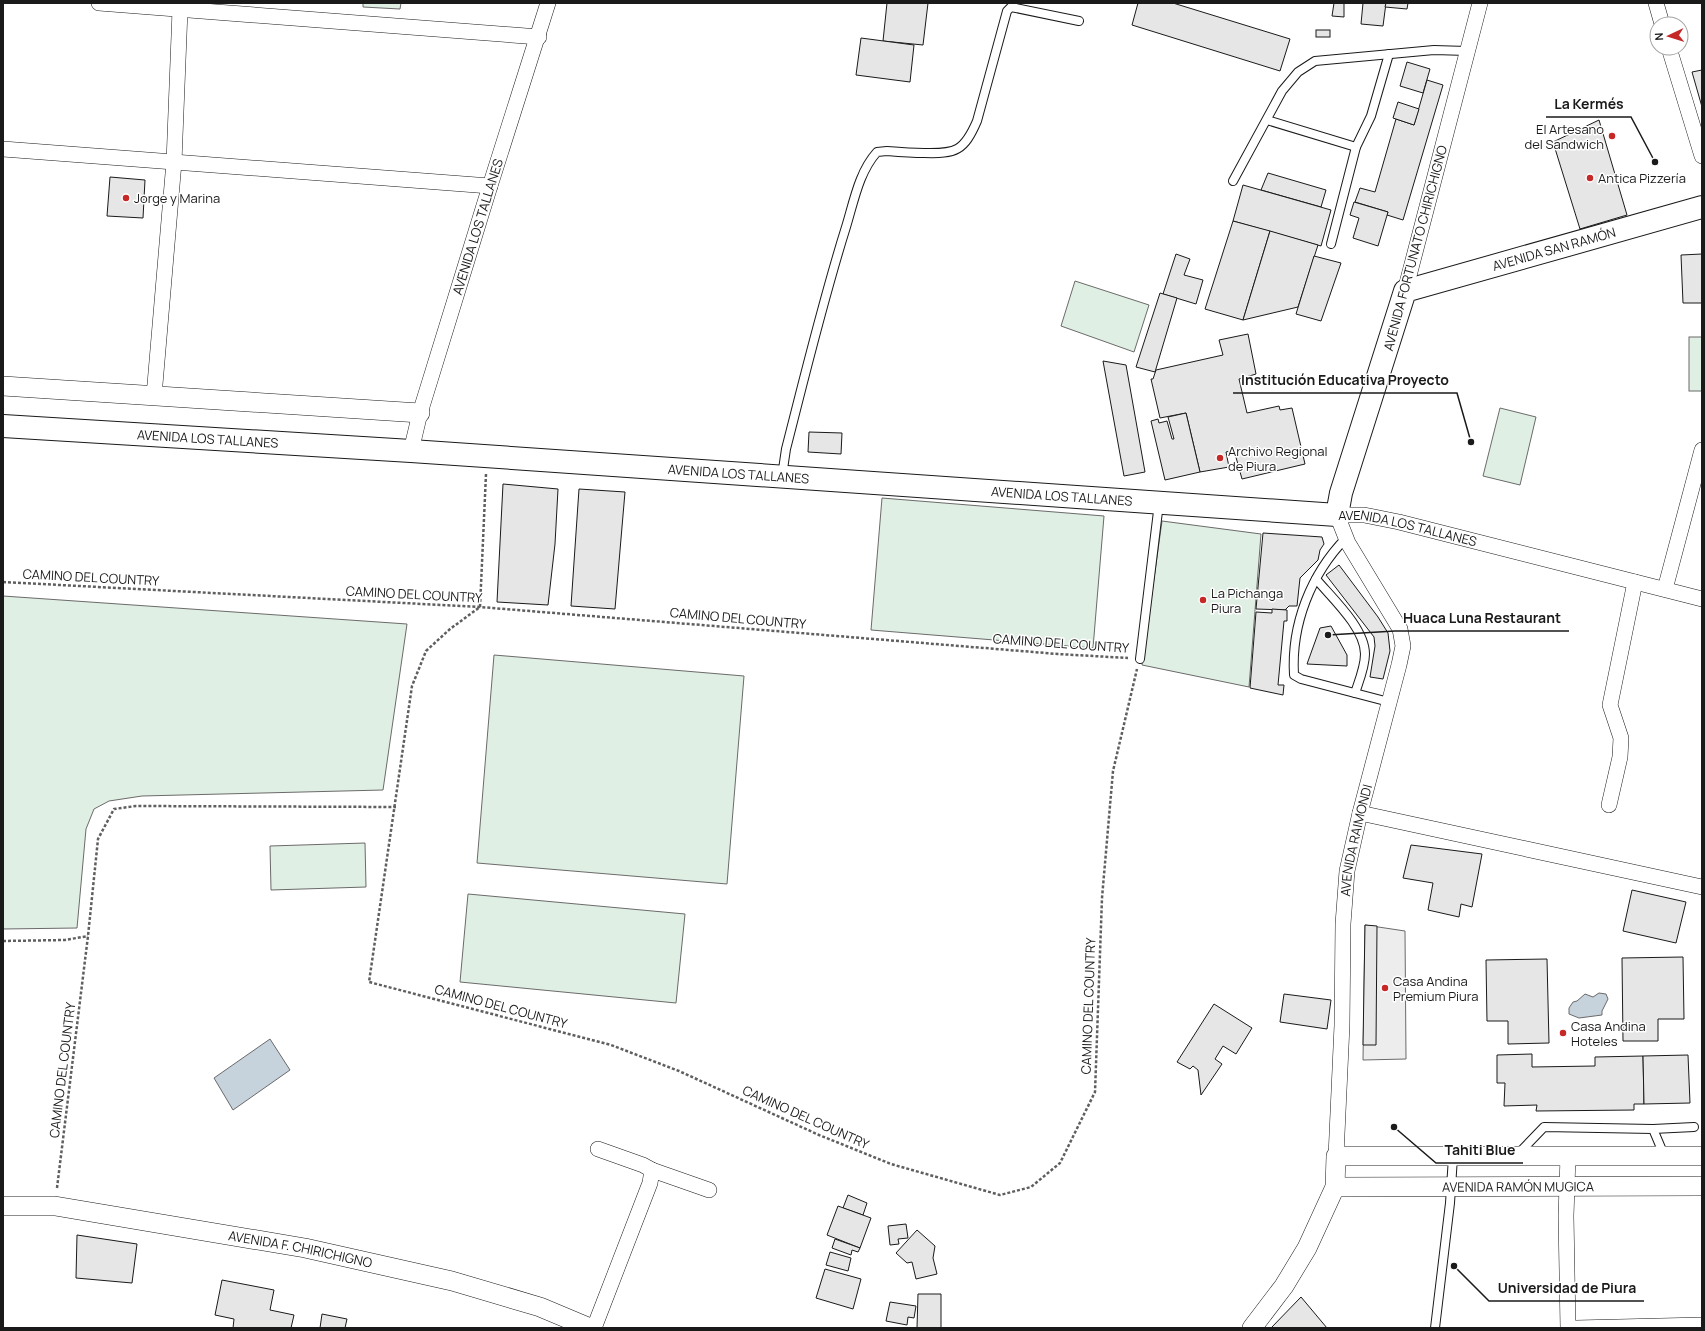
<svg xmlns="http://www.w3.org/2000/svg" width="1705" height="1331" font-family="Manrope,sans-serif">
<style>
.green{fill:#e0efe3;stroke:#6a6a6a}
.parking{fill:#ededed;stroke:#6a6a6a}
.water{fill:#c6d2dc;stroke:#6a6a6a}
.building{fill:#e6e6e6;stroke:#1a1a1a}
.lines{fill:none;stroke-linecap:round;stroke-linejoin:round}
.service-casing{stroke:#1a1a1a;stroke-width:10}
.minor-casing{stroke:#1a1a1a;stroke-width:16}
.tertiary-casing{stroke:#1a1a1a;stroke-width:20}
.secondary-casing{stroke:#1a1a1a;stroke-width:24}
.path{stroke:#5f5f5f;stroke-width:2.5;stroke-dasharray:3 2;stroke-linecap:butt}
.service{stroke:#fff;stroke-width:8}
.minor{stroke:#fff;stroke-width:15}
.tertiary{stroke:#fff;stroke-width:19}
.secondary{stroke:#fff;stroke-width:22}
.poi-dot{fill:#c62828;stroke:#fff;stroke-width:1.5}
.labels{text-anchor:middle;stroke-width:3;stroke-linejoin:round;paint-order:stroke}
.poi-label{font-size:13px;fill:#1a1a1a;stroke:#fff;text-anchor:start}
.street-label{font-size:13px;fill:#1a1a1a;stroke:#fff}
.leader{fill:none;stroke:#1a1a1a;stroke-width:1.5}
.callout-dot{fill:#1a1a1a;stroke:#fff;stroke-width:1.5}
.callout-label{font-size:14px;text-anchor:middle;font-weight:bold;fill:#1a1a1a;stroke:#fff;stroke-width:3;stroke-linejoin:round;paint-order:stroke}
</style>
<rect width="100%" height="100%" fill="#fff"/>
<g class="green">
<polygon points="363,3 401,3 400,9 363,7"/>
<polygon points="1075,281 1149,305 1134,352 1061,326"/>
<rect x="1689" y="337" width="13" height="54"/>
<polygon points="1500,408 1536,417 1520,485 1483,476"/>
<polygon points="882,498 1104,516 1093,648 871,630"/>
<polygon points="1162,521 1261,534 1249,687 1142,665"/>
<polygon points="3,596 407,624 383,790 142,796 109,801 94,809 86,829 77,928 3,929"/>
<polygon points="494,655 744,676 727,884 477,863"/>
<polygon points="365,843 366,887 271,890 270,846"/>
<polygon points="468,894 685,914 676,1003 460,982"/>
</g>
<polygon class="parking" points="1365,925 1405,931 1406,1059 1363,1060"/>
<g class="water">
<polygon points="1599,993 1606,994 1608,999 1602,1011 1602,1015 1579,1018 1569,1014 1569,1008 1573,1002 1577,1001 1585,994 1593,997"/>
<polygon points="270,1039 290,1070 233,1110 214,1078"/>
</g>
<g class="building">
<polygon points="887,3 928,3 923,45 883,41"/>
<polygon points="1138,3 1173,3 1290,39 1280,71 1132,25"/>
<polygon points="1334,3 1344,3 1344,17 1332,16"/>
<polygon points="1363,3 1386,3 1383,26 1361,24"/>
<polygon points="1386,3 1408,3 1407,9 1385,7"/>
<rect x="1316" y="30" width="14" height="7"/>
<polygon points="861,38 914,45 910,82 856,75"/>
<polygon points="1407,62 1430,69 1423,93 1400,86"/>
<polygon points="1702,70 1702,107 1692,72"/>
<polygon points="1427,80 1443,85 1403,220 1387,215 1388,212 1355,202 1360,188 1375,192 1396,119 1414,125"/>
<polygon points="1398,102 1419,109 1414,125 1393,118"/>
<polygon points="1599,120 1627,215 1580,229 1553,142"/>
<polygon points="1268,173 1326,190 1321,207 1261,190"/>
<polygon points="110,177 145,180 143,218 107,216"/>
<polygon points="1243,185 1331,210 1321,246 1233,221"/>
<polygon points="1354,202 1388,212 1378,246 1353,238 1359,218 1350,215"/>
<polygon points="1233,221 1270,231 1243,320 1205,309"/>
<polygon points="1270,231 1318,245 1298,307 1243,320"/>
<polygon points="1176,254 1190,259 1184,275 1203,280 1196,304 1163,294"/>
<polygon points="1702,254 1702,303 1683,303 1681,255"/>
<polygon points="1314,256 1341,263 1321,321 1296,314"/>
<polygon points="1160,293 1177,298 1155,372 1136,367"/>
<polygon points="1248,334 1256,374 1239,379 1247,413 1279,406 1280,410 1292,408 1305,464 1242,479 1234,450 1226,452 1229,467 1200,472 1186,413 1160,418 1151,379 1153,379 1156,370 1223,355 1219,340"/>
<polygon points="1103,361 1126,365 1145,472 1124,476"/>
<polygon points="1186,413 1200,472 1165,480 1151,421 1158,419 1159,423 1167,421 1172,439 1174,439 1168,417"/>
<polygon points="809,432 842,433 841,454 808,452"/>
<polygon points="503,484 558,489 555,544 548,605 497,602"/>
<polygon points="579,489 625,492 615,609 571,606"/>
<polygon points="1263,533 1322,537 1324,544 1320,550 1318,560 1300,578 1297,606 1289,606 1285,610 1256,609"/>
<polygon points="1339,565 1378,617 1388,633 1390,651 1383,679 1370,677 1375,646 1374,637 1326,575"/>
<polygon points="1272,609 1287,610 1287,621 1284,621 1278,685 1284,685 1283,695 1250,688 1256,612 1272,613"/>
<polygon points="1331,626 1347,655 1347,666 1307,664 1320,628"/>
<polygon points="1411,845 1482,854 1472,907 1461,904 1459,917 1428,910 1433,883 1403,878"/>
<polygon points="1632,890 1686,902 1676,943 1623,931"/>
<polygon points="1365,925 1377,926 1376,1045 1363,1045"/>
<polygon points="1683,957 1684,1019 1658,1019 1658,1041 1623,1041 1622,958"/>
<polygon points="1547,959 1549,1043 1508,1044 1508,1021 1487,1021 1486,960"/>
<polygon points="1284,994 1331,1000 1327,1029 1280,1022"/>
<polygon points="1214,1004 1252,1028 1236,1054 1223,1046 1215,1059 1222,1064 1201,1095 1198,1070 1193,1066 1190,1069 1177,1062"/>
<polygon points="1532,1054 1532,1067 1595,1066 1595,1057 1643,1056 1644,1104 1634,1104 1634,1110 1536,1111 1537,1105 1504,1106 1505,1083 1497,1083 1497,1055"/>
<polygon points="1688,1055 1690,1103 1644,1104 1643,1056"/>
<polygon points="848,1195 867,1203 863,1215 843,1208"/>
<polygon points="838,1206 871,1218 860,1248 827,1235"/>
<polygon points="906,1224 908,1238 898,1239 899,1244 890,1245 888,1226"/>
<polygon points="917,1230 935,1246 933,1258 937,1274 916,1279 912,1262 907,1263 896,1253"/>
<polygon points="77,1235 137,1244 132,1283 76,1278"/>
<polygon points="835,1239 860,1248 858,1252 852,1250 851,1255 832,1248"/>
<polygon points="830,1252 851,1258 848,1271 826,1265"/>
<polygon points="825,1269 861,1279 853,1309 816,1298"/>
<polygon points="222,1280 274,1290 270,1310 294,1315 291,1328 233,1328 234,1319 215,1315"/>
<polygon points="918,1294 941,1294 941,1328 917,1328"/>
<polygon points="1301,1297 1327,1328 1271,1328"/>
<polygon points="890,1302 916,1306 914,1318 908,1317 907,1325 886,1321"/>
<polygon points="322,1314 347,1319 345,1328 320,1328"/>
</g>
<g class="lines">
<defs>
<g id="service">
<polyline points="1267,120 1356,147"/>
<polyline points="1233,181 1282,91 1298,72 1315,61 1434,50 1467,51"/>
<polyline points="1331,244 1356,147 1371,116 1389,54"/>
<path d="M782 476 786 449C805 375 823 300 846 227 854 201 859 172 877 152L887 151C899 152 912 153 924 153 956 154 964 151 977 121L1007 11 1011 7 1079 21"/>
<path d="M1346 538C1311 574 1291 624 1294 675L1301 679 1389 702"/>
<path d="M1316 579C1332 598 1365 628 1365 654 1365 667 1359 681 1355 693"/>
<polyline points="1140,659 1159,503"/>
<polyline points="1653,1129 1694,1127"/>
<polyline points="1519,1153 1544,1127 1653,1129 1664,1155"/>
<polyline points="1435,1328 1450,1203 1453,1157"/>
</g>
<g id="minor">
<polyline points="99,3 539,37"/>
<polyline points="1656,3 1662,24"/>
<polyline points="1669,48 1702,156"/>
<polyline points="3,149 490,186"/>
<polyline points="1405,291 1480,3"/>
<polyline points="154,396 174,162 180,10"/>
<path id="s1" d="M411 451 420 413 490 186 548 3"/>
<polyline points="1665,589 1702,450"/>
<polyline points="1609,805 1620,757 1621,738 1610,705 1635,582"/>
<polyline points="1360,813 1702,887"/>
<path id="s2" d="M1336 1156 1342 1025 1343 924 1347 871 1360 813 1399 665 1403 646 1400 629 1348 543 1337 515H1364L1399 522 1702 599"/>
<polyline points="1568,1156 1566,1216 1568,1328"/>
<polyline points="652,1170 709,1190"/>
<polyline points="594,1328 650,1183 652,1170 643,1165 598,1149"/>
<polyline points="1576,1328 1702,1325"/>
</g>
<g id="tertiary">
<polyline points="3,386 420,413"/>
<path id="s3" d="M1335 1187 1702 1186"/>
<path id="s4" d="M3 1206H55L305 1248 452 1281 540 1307 590 1328"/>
<polyline points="1252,1328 1284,1286 1307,1248 1335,1187 1336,1156 1702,1156"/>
</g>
<g id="secondary">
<path id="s5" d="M3 426 411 451 1337 515 1341 493 1405 291 1702 207"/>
</g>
</defs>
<use href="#service" class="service-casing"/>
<use href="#minor" class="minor-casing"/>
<use href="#tertiary" class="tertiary-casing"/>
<use href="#secondary" class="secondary-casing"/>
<g class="path">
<polyline points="486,474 480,607 450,629 426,651 412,686 369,982 611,1045 679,1071 819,1135 891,1164 1000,1195 1031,1187 1060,1163 1095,1092 1102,898 1113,771 1137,669"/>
<polyline points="3,582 480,607 1058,654 1128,658"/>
<polyline points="3,941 65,940 88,936"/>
<polyline points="57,1188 88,936 98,839 114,809 136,806 396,807"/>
</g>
<use href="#service" class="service"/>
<use href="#minor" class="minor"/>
<use href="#tertiary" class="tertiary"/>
<use href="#secondary" class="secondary"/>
</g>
<g class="poi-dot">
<circle cx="1612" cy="136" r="4"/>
<circle cx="1590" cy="178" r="4"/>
<circle cx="126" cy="198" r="4"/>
<circle cx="1220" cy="458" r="4"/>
<circle cx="1203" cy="600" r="4"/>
<circle cx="1385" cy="988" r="4"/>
<circle cx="1563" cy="1033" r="4"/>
</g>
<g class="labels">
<g class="poi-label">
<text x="1604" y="134" text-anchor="end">El Artesano<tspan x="1604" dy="15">del Sandwich</tspan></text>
<text x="1598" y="183">Antica Pizzería</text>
<text x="134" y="203">Jorge y Marina</text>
<text x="1228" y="456">Archivo Regional<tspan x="1228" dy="15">de Piura</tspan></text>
<text x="1211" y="598">La Pichanga<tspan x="1211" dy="15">Piura</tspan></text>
<text x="1393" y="986">Casa Andina<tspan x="1393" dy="15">Premium Piura</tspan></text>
<text x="1571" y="1031">Casa Andina<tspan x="1571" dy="15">Hoteles</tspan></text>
</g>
<g class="street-label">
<text dy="5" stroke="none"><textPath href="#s1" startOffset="234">AVENIDA LOS TALLANES</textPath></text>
<text transform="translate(1415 248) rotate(-75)" y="5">AVENIDA FORTUNATO CHIRICHIGNO</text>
<text dy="5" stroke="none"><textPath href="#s5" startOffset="1726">AVENIDA SAN RAMÓN</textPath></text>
<text dy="5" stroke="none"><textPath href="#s5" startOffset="205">AVENIDA LOS TALLANES</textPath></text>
<text dy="5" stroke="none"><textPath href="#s5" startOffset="737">AVENIDA LOS TALLANES</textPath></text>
<text dy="5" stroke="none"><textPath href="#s5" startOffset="1061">AVENIDA LOS TALLANES</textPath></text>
<text dy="5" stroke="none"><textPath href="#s2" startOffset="737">AVENIDA LOS TALLANES</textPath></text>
<text transform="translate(91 577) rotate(3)" y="5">CAMINO DEL COUNTRY</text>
<text transform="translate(414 594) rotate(3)" y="5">CAMINO DEL COUNTRY</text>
<text transform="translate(738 618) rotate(5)" y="5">CAMINO DEL COUNTRY</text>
<text transform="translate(1061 643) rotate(4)" y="5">CAMINO DEL COUNTRY</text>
<text dy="5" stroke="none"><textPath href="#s2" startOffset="317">AVENIDA RAIMONDI</textPath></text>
<text transform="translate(501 1006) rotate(15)" y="5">CAMINO DEL COUNTRY</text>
<text transform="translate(1088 1006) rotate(-88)" y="5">CAMINO DEL COUNTRY</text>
<text transform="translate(62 1070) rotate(-83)" y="5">CAMINO DEL COUNTRY</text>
<text transform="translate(806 1117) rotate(24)" y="5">CAMINO DEL COUNTRY</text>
<text dy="5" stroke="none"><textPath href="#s3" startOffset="183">AVENIDA RAMÓN MUGICA</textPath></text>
<text dy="5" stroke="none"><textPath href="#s4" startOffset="301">AVENIDA F. CHIRICHIGNO</textPath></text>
</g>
</g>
<path class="leader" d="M1655 162L1631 117H1546M1471 442L1457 393H1233M1328 635L1395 631H1569M1394 1127L1436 1163H1523M1454 1266L1489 1301H1644"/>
<g class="callout-dot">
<circle cx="1655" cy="162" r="4"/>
<circle cx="1471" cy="442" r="4"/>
<circle cx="1328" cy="635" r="4"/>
<circle cx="1394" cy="1127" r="4"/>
<circle cx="1454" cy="1266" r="4"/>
</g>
<g class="callout-label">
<text x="1589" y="109">La Kermés</text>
<text x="1345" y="385">Institución Educativa Proyecto</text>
<text x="1482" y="623">Huaca Luna Restaurant</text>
<text x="1480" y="1155">Tahiti Blue</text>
<text x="1567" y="1293">Universidad de Piura</text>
</g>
<rect width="1705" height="1331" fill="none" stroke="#1a1a1a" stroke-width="8"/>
<g transform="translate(1669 36) rotate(266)"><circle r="19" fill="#ffffff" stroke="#a3a3a3"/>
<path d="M0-3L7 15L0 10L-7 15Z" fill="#c62828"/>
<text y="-6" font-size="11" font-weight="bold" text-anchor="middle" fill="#1a1a1a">N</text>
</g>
</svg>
